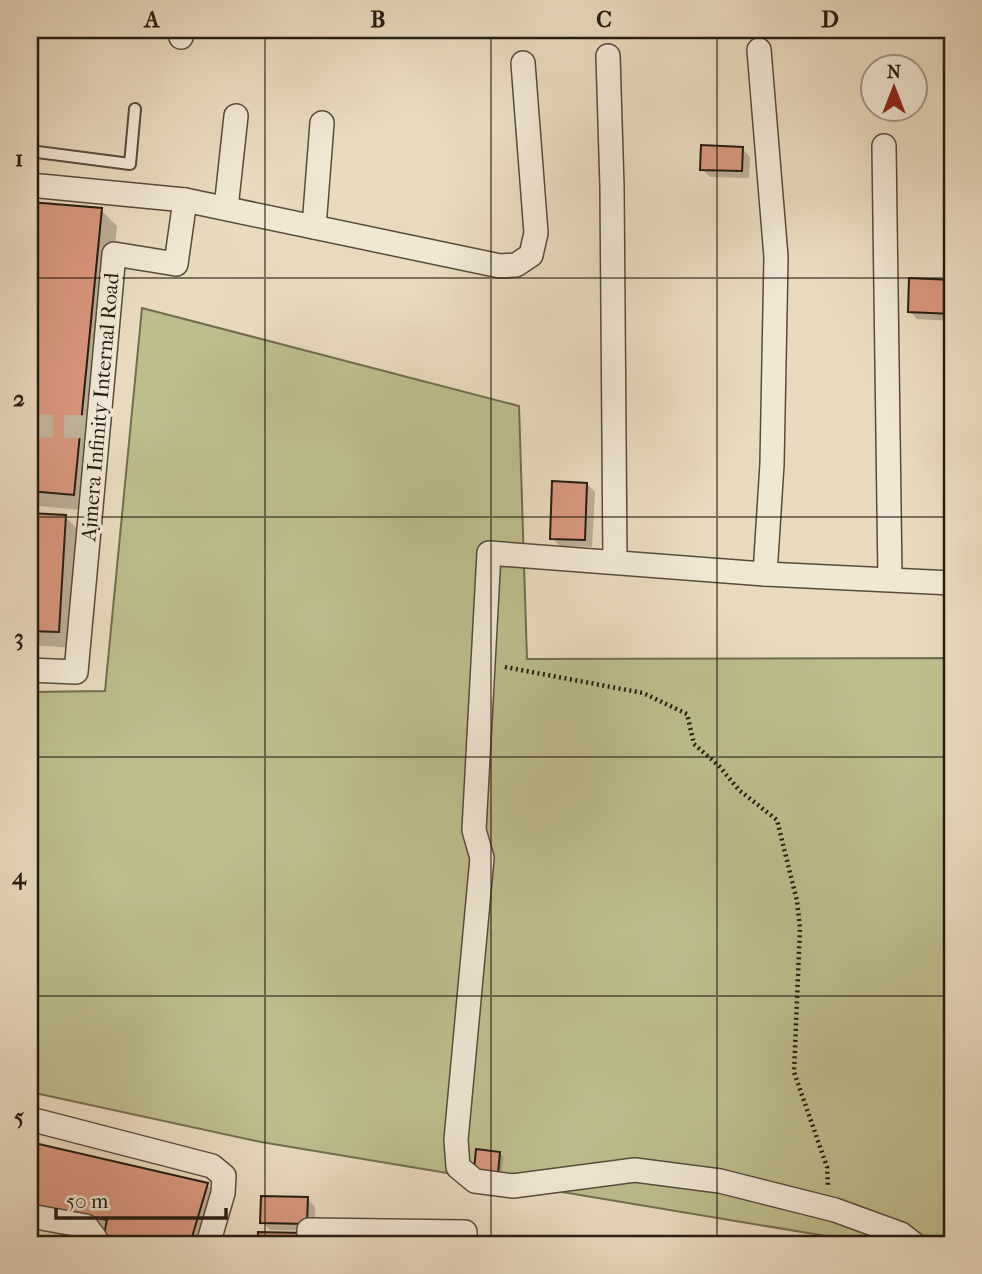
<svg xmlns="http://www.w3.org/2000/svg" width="982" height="1274" font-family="'IM FELL French Canon',serif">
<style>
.green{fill:#bebd8c;stroke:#726d50;stroke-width:2}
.shadow{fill:#0003}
.building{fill:#d9977d;stroke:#251d13;stroke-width:2}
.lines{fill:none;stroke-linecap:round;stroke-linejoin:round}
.street-tunnel{stroke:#c2b49d;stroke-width:23;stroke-dasharray:23 11;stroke-linecap:butt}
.lane-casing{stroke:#564c3e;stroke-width:14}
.street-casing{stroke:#564c3e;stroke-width:26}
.path{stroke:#251d13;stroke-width:4.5;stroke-dasharray:2 3.5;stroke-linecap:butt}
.lane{stroke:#f1e7d5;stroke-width:10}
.street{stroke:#f1e7d5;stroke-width:23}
.grid{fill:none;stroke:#251d13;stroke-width:2;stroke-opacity:0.55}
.labels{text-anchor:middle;stroke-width:7;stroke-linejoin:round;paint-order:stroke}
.street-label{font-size:21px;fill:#251d13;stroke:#f1e7d5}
.neatline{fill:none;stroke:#251d13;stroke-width:2.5}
.grid-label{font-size:23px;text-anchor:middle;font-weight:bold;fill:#251d13}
</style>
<rect width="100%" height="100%" fill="#e9dabf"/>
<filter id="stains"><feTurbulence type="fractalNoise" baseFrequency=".00286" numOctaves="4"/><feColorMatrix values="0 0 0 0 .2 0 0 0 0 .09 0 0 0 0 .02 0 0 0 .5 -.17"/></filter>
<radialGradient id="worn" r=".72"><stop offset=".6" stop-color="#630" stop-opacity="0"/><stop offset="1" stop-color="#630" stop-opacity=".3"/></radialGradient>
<polygon class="green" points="142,308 519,406 527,659 952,658 952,1244 874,1244 261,1142 30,1092 30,692 105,691"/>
<g class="shadow">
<polygon points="742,148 750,157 749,178 710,177 702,169"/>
<polygon points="30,203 101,210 117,226 90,511 30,505"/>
<polygon points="911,280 952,282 952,321 917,319 909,311"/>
<polygon points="587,484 595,492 592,547 560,546 552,538"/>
<polygon points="30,514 65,517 82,533 74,648 30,645"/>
<polygon points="30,1144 207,1185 224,1201 211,1244 104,1244 106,1232 30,1216"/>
<polygon points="499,1153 503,1157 501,1175 480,1173"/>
<polygon points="307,1198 315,1207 315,1231 270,1230 262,1222"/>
</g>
<g class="building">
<polygon points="701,145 743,147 742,171 700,170"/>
<polygon points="30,202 102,208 74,495 30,491"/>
<polygon points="909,278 952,280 952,314 908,312"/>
<polygon points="552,481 587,483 585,540 550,539"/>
<polygon points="30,513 66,515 59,632 30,631"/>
<polygon points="30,1142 208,1183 190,1244 102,1244 107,1220 30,1204"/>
<polygon points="476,1149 500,1152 498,1173 474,1170"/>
<polygon points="261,1196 308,1197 307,1224 260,1223"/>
<polygon points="258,1232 304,1233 304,1244 258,1244"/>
</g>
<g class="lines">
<polyline class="street-tunnel" points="30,426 98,427"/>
<defs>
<polyline id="lane" points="30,151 130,164 135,109"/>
<g id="street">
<polyline points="181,37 181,30"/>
<polyline points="759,50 776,257 772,464 765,574"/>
<polyline points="608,56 612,187 615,562"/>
<polyline points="884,146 890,579"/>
<polyline points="30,185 185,200 176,264 114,254 76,672 30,670"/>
<polyline points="185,200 500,266 516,265 531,255 536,233 523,63"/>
<polyline points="226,208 236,116"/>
<polyline points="314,227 322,123"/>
<polyline points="30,1119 212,1166 224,1176 223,1193 208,1244"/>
<polyline points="30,1216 86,1226 95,1238 94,1244"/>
<polyline points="309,1244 309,1230 465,1232 465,1244"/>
<polyline points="914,1244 901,1234 835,1210 720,1181 635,1170 513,1186 475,1181 458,1167 456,1140 482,858 474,830 489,553 765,574 952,583"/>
</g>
</defs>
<use href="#lane" class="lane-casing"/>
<use href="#street" class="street-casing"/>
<g class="path">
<polyline points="505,667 643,693 687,714 694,744 719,766 739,790 777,820 797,901 800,928 794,1072 827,1167 828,1187"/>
<polyline points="833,1244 834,1233"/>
</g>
<use href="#lane" class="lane"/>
<use href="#street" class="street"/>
</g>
<path class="grid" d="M265 30V1244M491 30V1244M717 30V1244M30 278H952M30 517H952M30 757H952M30 996H952"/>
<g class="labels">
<g class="street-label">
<text transform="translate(100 407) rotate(-85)" y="7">Ajmera Infinity Internal Road</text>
</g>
</g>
<rect width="982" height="1274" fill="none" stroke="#e9dabf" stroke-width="77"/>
<g transform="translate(894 88)"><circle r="33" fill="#f1e7d5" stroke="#9f9687" stroke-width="2"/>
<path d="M0-5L12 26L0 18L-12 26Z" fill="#8f2418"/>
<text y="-10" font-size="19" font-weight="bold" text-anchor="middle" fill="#251d13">N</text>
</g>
<path d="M56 1208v10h170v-10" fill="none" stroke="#251d13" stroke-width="3.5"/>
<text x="66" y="1208" font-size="21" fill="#251d13" stroke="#f1e7d5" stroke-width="5" paint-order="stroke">50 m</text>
<rect x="38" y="38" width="906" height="1198" class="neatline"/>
<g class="grid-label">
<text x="152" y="27">A</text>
<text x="378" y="27">B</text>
<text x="604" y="27">C</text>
<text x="830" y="27">D</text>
<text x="19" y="166">1</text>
<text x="19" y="406">2</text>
<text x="19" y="645">3</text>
<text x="19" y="884">4</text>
<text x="19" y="1124">5</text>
</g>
<rect width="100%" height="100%" filter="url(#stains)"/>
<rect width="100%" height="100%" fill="url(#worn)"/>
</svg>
